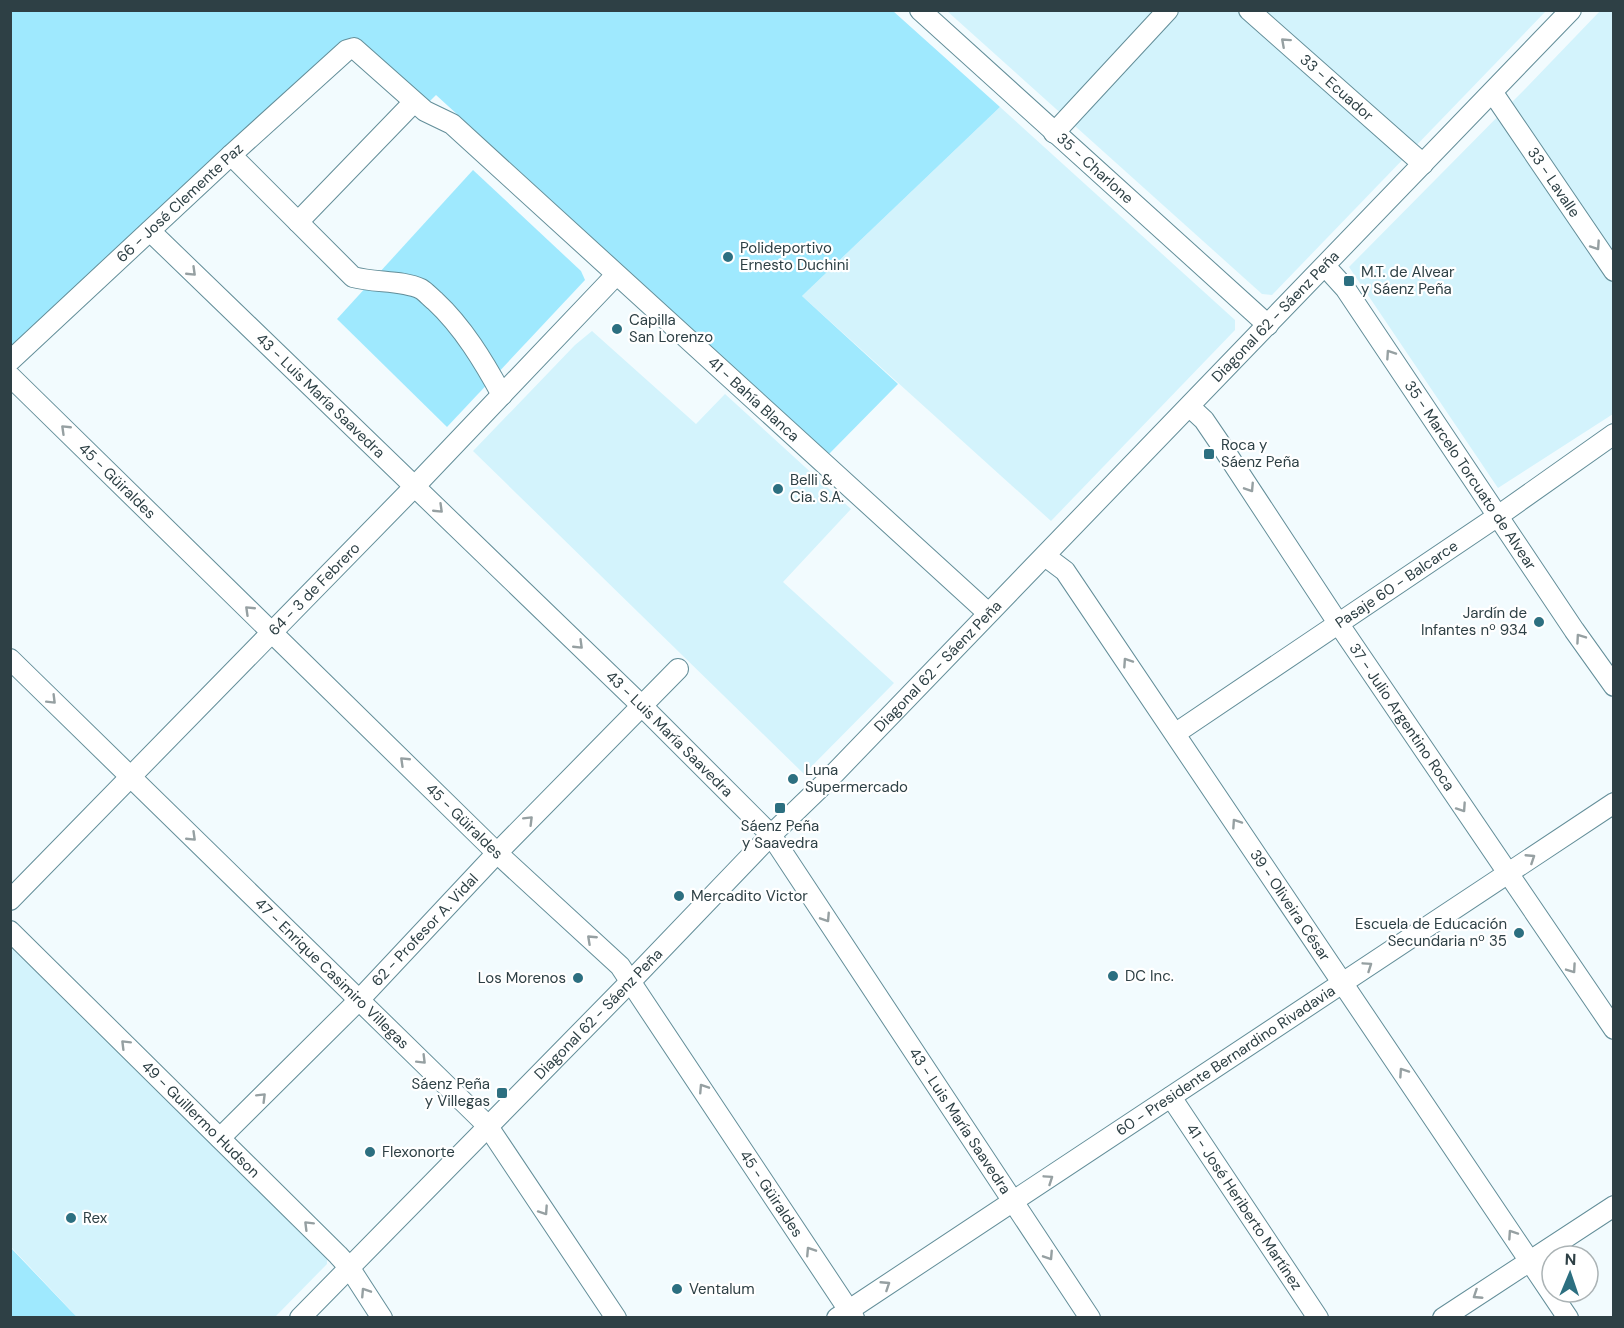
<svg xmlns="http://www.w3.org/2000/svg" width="1624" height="1328" font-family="'DM Sans',sans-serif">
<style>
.built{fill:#d3f3fc}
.green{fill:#9fe9fe}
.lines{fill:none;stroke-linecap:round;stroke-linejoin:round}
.minor-casing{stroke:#638e99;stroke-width:22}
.minor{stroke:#fff;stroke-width:20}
.oneway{stroke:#96a0a2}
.poi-dot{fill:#2c6f80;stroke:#fff;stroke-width:2}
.labels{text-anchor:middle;stroke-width:4.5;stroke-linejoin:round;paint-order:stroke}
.street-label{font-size:15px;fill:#2e4045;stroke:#fff}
.poi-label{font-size:15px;fill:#2e4045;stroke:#fff;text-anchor:start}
</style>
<rect width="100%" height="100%" fill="#f2fbfe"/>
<g class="built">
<polygon points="947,11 1546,11 1272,295 1262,294"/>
<polygon points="1600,11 1613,11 1613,414 1498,488 1349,267 1526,88"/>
<polygon points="1000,107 1235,320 1235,330 1051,521 802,296"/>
<polygon points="592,331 696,424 725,394 851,509 783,582 894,683 804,774 473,451 575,345"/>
<polygon points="10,943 327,1257 327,1264 275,1317 77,1317 11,1247"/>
</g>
<g class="green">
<polygon points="11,11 893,11 1000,107 802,296 898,384 829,454 436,95 428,103 352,37 11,350"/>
<polygon points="473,170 581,271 585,280 447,427 337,319"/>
<polygon points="10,1247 70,1310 77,1317 11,1317"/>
</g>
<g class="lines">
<defs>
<g id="minor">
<path id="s1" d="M920 10 1268 325"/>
<path id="s2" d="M1249 10 1423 164"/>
<path id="s3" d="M1493 93 1614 271"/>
<polyline points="1054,133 1168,10"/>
<path d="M231 155 353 277C375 283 402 280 421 289 426 292 431 298 435 301 463 327 484 362 502 395"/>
<polyline points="298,222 414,102"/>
<path id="s4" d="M150 231 642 706 771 835 1090 1318"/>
<path id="s5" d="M1325 266 1345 288 1574 630 1614 686"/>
<path id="s6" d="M10 361 231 155 347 50 354 48 425 111 452 124 988 613"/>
<path id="s7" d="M10 376 497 853 620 966 854 1318"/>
<path id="s8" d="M1190 407 1204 420 1221 445 1338 623 1614 1029"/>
<path id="s9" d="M1045 556 1065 571 1568 1318"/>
<path id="s10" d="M10 659 487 1125 616 1318"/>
<path id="s11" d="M1176 733 1498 516 1614 434"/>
<path id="s12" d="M10 900 415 486 616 275"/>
<path id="s13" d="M10 931 338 1255 349 1267 382 1318"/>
<path id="s14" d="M1171 1097 1318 1318"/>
<path id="s15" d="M220 1138 360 999 497 853 678 669"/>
<path id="s16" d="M300 1318 632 980 771 835 829 779 1571 10"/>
<path id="s17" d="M837 1318 1614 803"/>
<polyline points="1443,1318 1614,1206"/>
</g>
</defs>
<use href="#minor" class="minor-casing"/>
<use href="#minor" class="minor"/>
</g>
<defs><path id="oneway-chevron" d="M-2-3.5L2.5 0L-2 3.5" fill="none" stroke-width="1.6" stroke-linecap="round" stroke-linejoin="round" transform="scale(1.5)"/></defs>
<g class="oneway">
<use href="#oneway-chevron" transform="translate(1285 42) rotate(-138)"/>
<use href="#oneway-chevron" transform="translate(1596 246) rotate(56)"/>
<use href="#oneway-chevron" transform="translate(192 272) rotate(44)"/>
<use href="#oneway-chevron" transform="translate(1390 354) rotate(-124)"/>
<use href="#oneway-chevron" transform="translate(65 429) rotate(-136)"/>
<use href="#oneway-chevron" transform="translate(1250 488) rotate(57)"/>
<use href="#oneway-chevron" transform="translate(439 509) rotate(44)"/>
<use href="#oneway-chevron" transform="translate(249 610) rotate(-136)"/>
<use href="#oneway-chevron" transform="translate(1580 638) rotate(-125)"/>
<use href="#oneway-chevron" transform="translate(579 645) rotate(44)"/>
<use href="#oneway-chevron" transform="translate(1127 662) rotate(-124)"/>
<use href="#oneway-chevron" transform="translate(52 700) rotate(45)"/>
<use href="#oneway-chevron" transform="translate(404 761) rotate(-136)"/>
<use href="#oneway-chevron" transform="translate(1462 808) rotate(56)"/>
<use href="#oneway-chevron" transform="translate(529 820) rotate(-45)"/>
<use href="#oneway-chevron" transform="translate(1236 823) rotate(-124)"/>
<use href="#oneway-chevron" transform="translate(192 837) rotate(44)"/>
<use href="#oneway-chevron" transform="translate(1531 858) rotate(-33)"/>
<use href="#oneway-chevron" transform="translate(826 918) rotate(57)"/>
<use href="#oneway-chevron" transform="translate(591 939) rotate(-137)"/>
<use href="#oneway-chevron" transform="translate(1368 966) rotate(-34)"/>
<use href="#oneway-chevron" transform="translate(1572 969) rotate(55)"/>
<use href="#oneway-chevron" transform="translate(125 1044) rotate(-135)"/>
<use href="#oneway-chevron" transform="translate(422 1060) rotate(45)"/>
<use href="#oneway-chevron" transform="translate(1403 1072) rotate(-124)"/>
<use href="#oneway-chevron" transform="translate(703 1088) rotate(-123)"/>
<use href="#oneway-chevron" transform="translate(262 1097) rotate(-45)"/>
<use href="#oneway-chevron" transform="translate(1049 1179) rotate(-34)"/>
<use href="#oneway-chevron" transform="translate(544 1211) rotate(56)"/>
<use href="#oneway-chevron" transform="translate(308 1225) rotate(-135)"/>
<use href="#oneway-chevron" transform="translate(1512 1234) rotate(-124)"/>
<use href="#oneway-chevron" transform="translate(810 1251) rotate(-123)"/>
<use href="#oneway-chevron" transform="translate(1049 1256) rotate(57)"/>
<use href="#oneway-chevron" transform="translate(886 1285) rotate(-33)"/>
<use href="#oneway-chevron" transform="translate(365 1292) rotate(-123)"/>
<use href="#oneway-chevron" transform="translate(1477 1295) rotate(147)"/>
</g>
<g class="poi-dot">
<circle cx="728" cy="257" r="6"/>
<rect x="1343" y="275" width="12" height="12" rx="3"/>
<circle cx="617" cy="329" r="6"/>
<rect x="1203" y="448" width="12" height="12" rx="3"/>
<circle cx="778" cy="489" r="6"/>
<circle cx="1539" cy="622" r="6"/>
<circle cx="793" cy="779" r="6"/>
<rect x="774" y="802" width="12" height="12" rx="3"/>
<circle cx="679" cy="896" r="6"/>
<circle cx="1519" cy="933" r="6"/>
<circle cx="1113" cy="976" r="6"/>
<circle cx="578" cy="978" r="6"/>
<rect x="496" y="1087" width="12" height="12" rx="3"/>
<circle cx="370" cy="1152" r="6"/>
<circle cx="71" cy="1218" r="6"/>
<circle cx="677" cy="1289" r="6"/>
</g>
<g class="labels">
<g class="street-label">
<text dy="5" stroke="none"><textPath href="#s2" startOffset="117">33 - Ecuador</textPath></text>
<text dy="5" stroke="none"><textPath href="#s1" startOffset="236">35 - Charlone</textPath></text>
<text dy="5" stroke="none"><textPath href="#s3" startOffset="108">33 - Lavalle</textPath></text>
<text dy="5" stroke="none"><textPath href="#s6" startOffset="232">66 - José Clemente Paz</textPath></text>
<text dy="5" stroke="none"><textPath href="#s16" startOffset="1398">Diagonal 62 - Sáenz Peña</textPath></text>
<text dy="5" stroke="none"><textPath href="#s4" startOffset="237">43 - Luis María Saavedra</textPath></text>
<text dy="5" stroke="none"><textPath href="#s6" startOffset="999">41 - Bahía Blanca</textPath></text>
<text dy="5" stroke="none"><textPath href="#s5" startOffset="255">35 - Marcelo Torcuato de Alvear</textPath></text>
<text dy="5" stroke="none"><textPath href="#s7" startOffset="150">45 - Güiraldes</textPath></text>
<text dy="5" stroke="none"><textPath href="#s11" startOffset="266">Pasaje 60 - Balcarce</textPath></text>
<text dy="5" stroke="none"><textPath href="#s12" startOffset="435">64 - 3 de Febrero</textPath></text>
<text dy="5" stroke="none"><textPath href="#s16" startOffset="912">Diagonal 62 - Sáenz Peña</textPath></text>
<text dy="5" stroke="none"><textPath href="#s8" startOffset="376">37 - Julio Argentino Roca</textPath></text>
<text dy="5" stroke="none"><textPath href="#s4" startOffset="723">43 - Luis María Saavedra</textPath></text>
<text dy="5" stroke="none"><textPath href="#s7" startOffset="636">45 - Güiraldes</textPath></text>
<text dy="5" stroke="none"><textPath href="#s9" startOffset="428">39 - Oliveira César</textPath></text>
<text dy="5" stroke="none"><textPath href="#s15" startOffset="292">62 - Profesor A. Vidal</textPath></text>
<text dy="5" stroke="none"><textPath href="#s10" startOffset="450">47 - Enrique Casimiro Villegas</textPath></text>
<text dy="5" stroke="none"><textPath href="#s16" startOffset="426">Diagonal 62 - Sáenz Peña</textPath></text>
<text dy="5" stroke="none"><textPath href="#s17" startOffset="466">60 - Presidente Bernardino Rivadavia</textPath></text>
<text dy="5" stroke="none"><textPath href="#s13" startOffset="268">49 - Guillermo Hudson</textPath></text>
<text dy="5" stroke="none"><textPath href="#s4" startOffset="1209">43 - Luis María Saavedra</textPath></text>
<text dy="5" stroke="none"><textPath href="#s7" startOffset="1122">45 - Güiraldes</textPath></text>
<text dy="5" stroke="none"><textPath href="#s14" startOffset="132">41 - José Heriberto Martínez</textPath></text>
</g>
<g class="poi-label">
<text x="740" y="253">Polideportivo<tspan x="740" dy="17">Ernesto Duchini</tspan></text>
<text x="1361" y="277">M.T. de Alvear<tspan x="1361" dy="17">y Sáenz Peña</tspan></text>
<text x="629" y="325">Capilla<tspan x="629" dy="17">San Lorenzo</tspan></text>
<text x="1221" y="450">Roca y<tspan x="1221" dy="17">Sáenz Peña</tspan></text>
<text x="790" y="485">Belli &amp;<tspan x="790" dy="17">Cia. S.A.</tspan></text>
<text x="1527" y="618" text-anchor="end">Jardín de<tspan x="1527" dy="17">Infantes nº 934</tspan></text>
<text x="805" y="775">Luna<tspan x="805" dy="17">Supermercado</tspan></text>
<text x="780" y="831" text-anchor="middle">Sáenz Peña<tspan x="780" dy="17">y Saavedra</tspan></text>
<text x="691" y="901">Mercadito Victor</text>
<text x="1507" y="929" text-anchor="end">Escuela de Educación<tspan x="1507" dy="17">Secundaria nº 35</tspan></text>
<text x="1125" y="981">DC Inc.</text>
<text x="566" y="983" text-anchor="end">Los Morenos</text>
<text x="490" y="1089" text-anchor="end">Sáenz Peña<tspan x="490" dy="17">y Villegas</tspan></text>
<text x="382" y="1157">Flexonorte</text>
<text x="83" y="1223">Rex</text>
<text x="689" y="1294">Ventalum</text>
</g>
</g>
<rect width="1624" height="1328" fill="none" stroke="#2e4045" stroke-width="24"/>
<g transform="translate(1570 1274) rotate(2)"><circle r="28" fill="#ffffff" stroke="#abb3b5" stroke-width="1.5"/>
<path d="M0-4.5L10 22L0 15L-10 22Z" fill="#2c6f80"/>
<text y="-9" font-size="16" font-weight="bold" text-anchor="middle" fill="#2e4045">N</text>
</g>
</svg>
